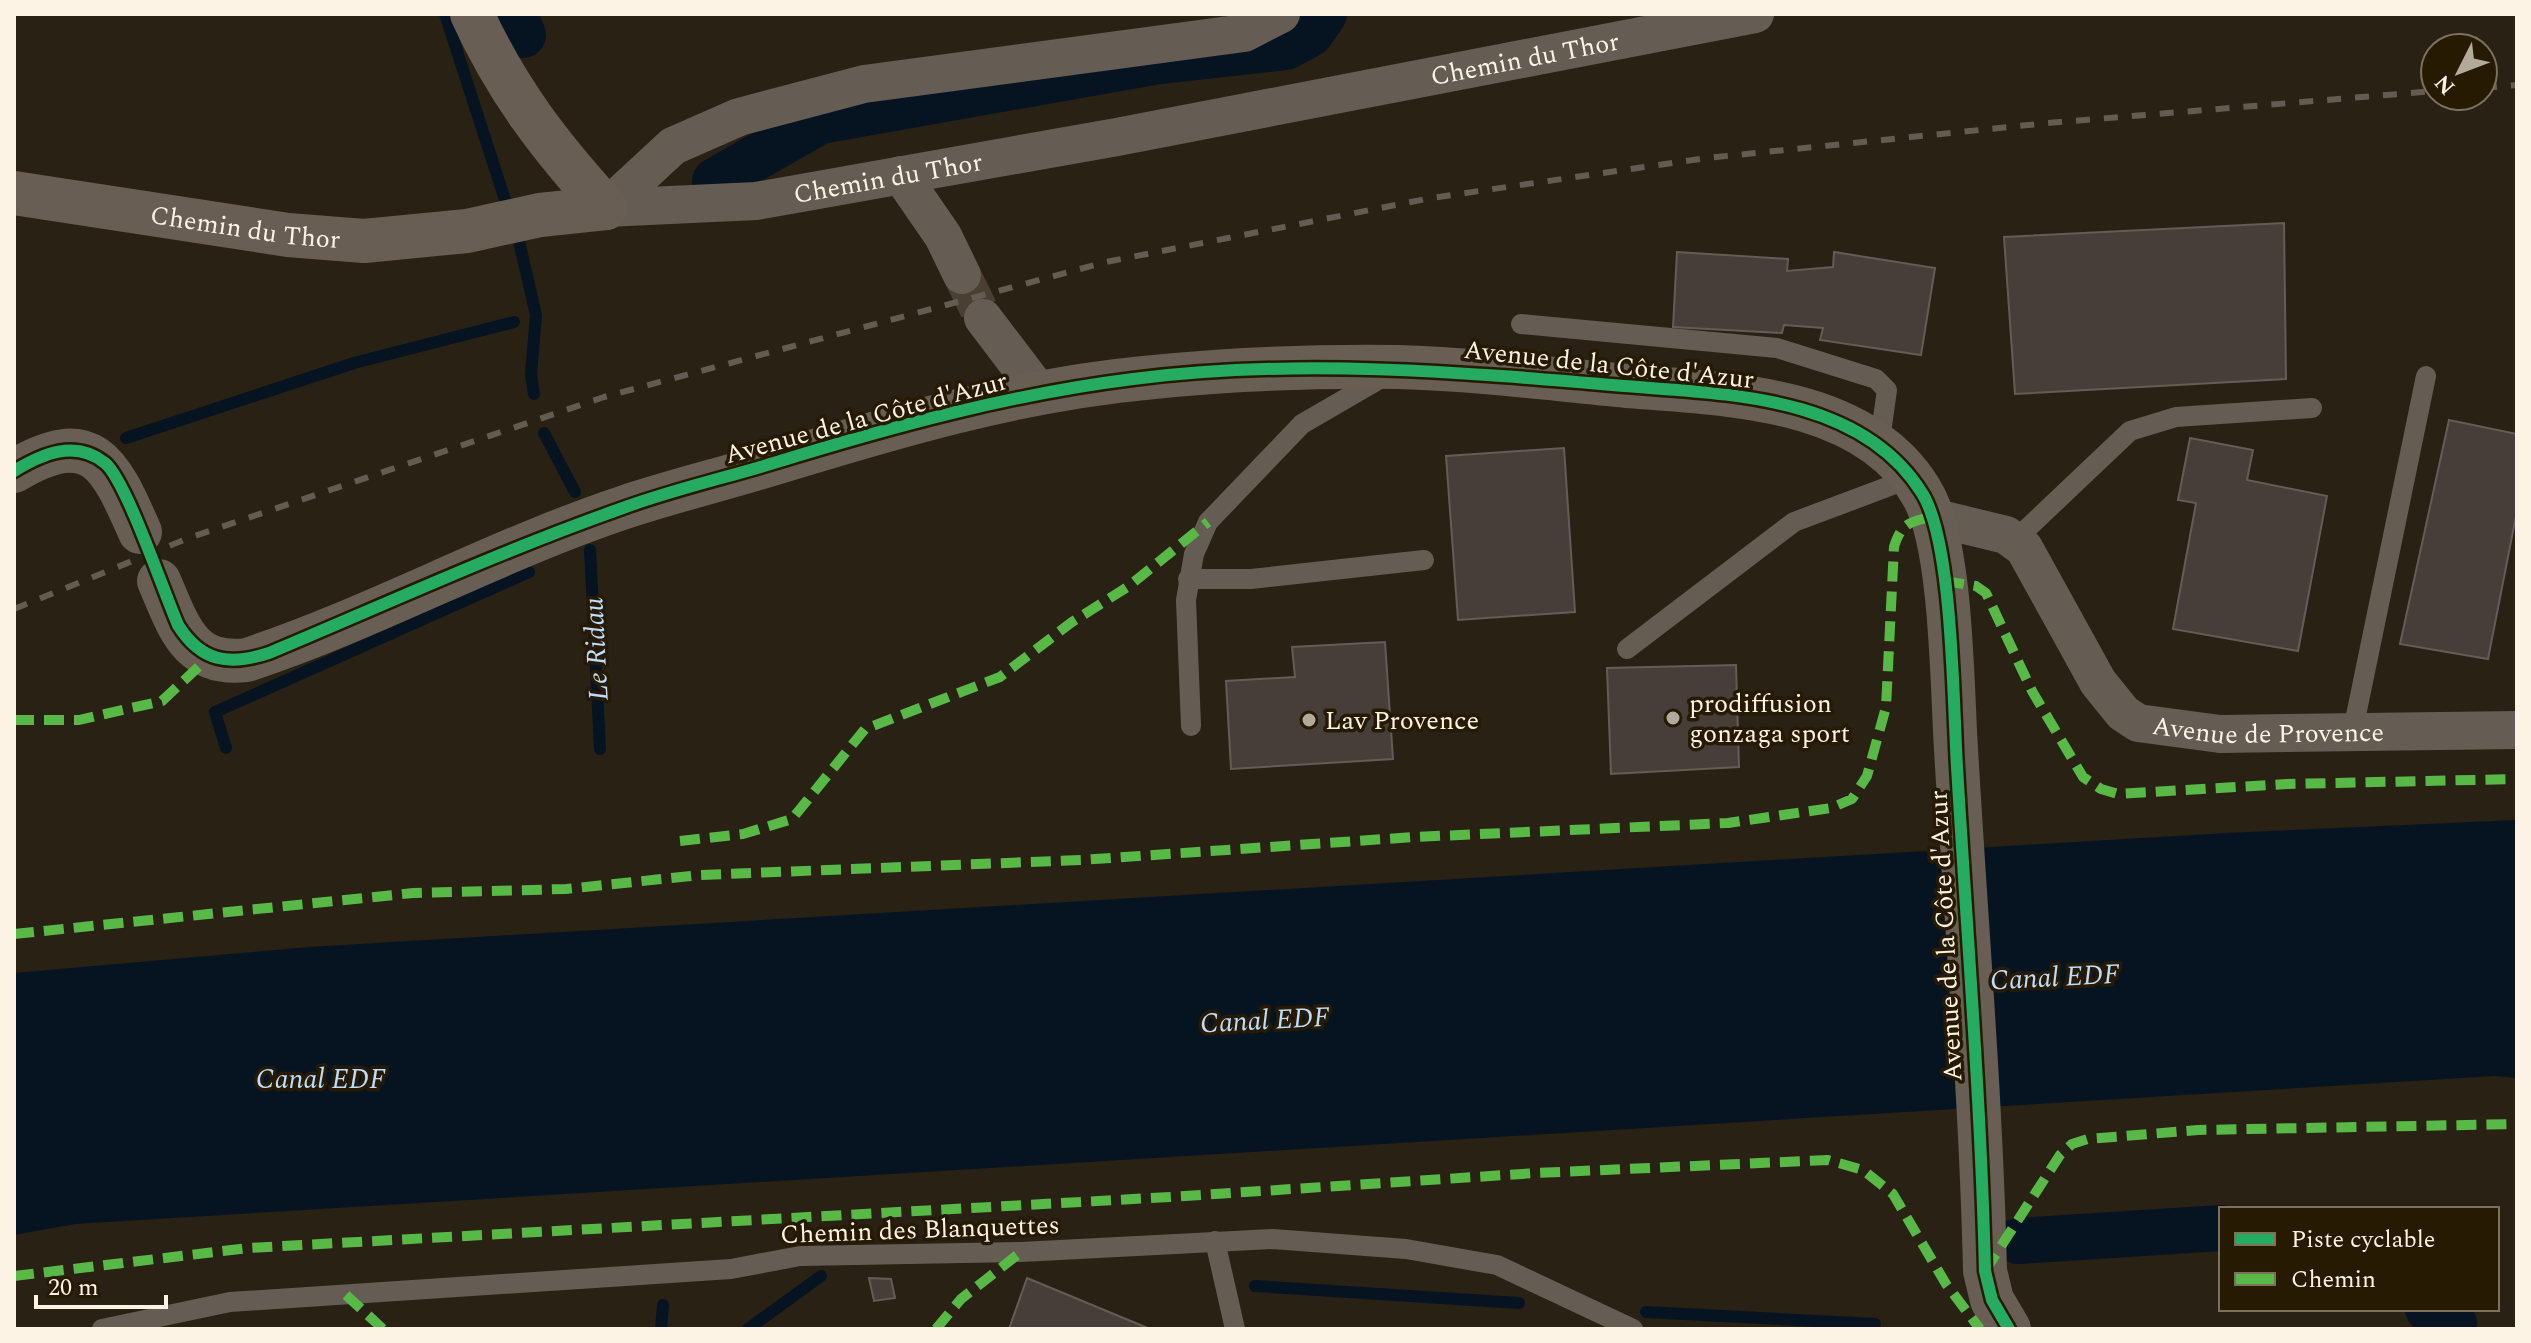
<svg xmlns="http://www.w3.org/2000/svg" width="2531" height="1343" font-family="Spectral,serif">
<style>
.water{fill:#061422}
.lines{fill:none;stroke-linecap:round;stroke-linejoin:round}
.stream{stroke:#061422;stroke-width:12}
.canal{stroke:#061422;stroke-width:46}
.building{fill:#473e3a;stroke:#655b57;stroke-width:2}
.street-tunnel{stroke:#494033;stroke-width:38;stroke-dasharray:38 19;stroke-linecap:butt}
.lane{stroke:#655d54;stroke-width:20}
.street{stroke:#655d54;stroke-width:38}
.secondary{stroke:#685e54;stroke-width:44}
.rail{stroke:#645c53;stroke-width:6;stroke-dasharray:14 14;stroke-linecap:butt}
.quiet{stroke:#58b947;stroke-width:10;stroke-dasharray:20 10;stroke-linecap:butt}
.cycleway-casing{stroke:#271a03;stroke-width:17}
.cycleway{stroke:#26ab63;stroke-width:12}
.poi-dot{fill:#b2aa9b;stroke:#271a03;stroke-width:3}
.labels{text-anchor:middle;stroke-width:7;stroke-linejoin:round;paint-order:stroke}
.street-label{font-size:26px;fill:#fcf3e4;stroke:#271a03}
.poi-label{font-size:26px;fill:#fcf3e4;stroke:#271a03;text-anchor:start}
.water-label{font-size:28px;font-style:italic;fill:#bcddfe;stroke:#271a03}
</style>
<rect width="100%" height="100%" fill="#292114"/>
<polygon class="water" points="2517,820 2517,1078 2495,1076 75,1224 14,1235 14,973 309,947 2227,833"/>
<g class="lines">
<g class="stream">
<polyline points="445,14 506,203"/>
<polyline points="519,241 536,315 531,374 534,394"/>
<polyline points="544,433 575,492"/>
<polyline points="126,438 354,363 514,322"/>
<polyline points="590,550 600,749"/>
<polyline points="226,748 215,712 529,572"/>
<polyline points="1255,1286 1519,1303"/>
<polyline points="1646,1312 1875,1324"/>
<polyline points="661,1329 663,1305"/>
<polyline points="748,1329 821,1276"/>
</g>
<g class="canal">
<polyline points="514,14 523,35"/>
<polyline points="715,181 820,121 1153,62 1286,47 1310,34 1324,14"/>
<polyline points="2018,1241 2221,1228"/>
<polyline points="2428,1309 2454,1323"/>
</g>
</g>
<g class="building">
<polygon points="2284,223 2286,379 2015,394 2004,237"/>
<polygon points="1677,252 1788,259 1787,271 1833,267 1834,252 1935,268 1921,355 1820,340 1823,328 1784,325 1782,333 1673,327"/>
<polygon points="2449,420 2517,434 2517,511 2488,659 2400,644"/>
<polygon points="2190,438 2253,450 2247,480 2327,496 2298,651 2173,629 2196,503 2178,500"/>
<polygon points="1564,448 1575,612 1458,620 1446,456"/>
<polygon points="1385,642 1393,759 1231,769 1226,681 1295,677 1292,647"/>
<polygon points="1736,665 1739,767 1611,774 1607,668"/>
<polygon points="869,1278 891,1279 895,1298 874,1301"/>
<polygon points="1027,1278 1150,1329 1009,1329"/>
</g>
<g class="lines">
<polyline class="street-tunnel" points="962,275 983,318"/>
<g class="lane">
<polyline points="1521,324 1777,348 1876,379 1887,390 1879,447"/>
<polyline points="2015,540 2130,431 2176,417 2312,408"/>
<polyline points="1188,579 1251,579 1424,560"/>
<polyline points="1627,649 1794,522 1911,478"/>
<polyline points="1191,726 1186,600 1194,554 1208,522 1302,424 1383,377"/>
<polyline points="2353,730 2426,376"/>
<polyline points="1215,1241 1235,1329"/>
<polyline points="102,1329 230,1302 731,1269 800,1256 1021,1252 1273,1239 1406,1249 1497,1265 1633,1329"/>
</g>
<g class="street">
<polyline points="901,175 943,236 962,275"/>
<path id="s1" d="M606 208 756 201 1117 137 1755 14"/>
<polyline points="606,208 673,146 739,117 864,84 1244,33 1281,14"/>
<polyline points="983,318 1040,393"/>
<path id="s2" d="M1932 517 2006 535 2024 548 2098 682 2123 713 2138 723 2220 734 2517 730"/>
</g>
<g class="secondary">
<path d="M472 14C507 91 550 146 606 208"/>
<path id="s3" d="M14 193 288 235 364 241 467 231 540 215 606 208"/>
<path d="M14 471C93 424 110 464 140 532"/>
<path d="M159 581C179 627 189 667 247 660 376 617 496 550 625 507 673 491 723 479 772 464 893 427 1017 390 1144 378 1228 369 1313 366 1398 367 1474 369 1551 379 1627 386 1727 394 1869 396 1924 497 1952 549 1952 687 1956 749 1966 923 1981 1097 1985 1271L1992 1300 2009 1329"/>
</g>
<g class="rail">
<polyline points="2483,88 2517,85"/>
<polyline points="14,609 189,538 604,397 1106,262 1431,198 1707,158 2048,123 2435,91"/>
</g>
<g class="quiet">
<polyline points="1944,581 1976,586 1986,593 2032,691 2083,777 2101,789 2118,794 2287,784 2517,779"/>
<polyline points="14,720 79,720 162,701 208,658"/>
<polyline points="680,841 743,834 792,819 865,729 1000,677 1072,622 1129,586 1208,522"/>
<path d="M14 934 413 893 566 889 700 875 1081 860 1414 837 1728 823 1831 808 1852 799 1867 776 1886 707 1894 547C1901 524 1910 521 1932 517"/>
<polyline points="1985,1271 2060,1155 2072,1144 2088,1139 2198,1130 2517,1124"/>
<polyline points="14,1276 248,1248 1170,1197 1536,1173 1828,1160 1863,1170 1893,1194 1946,1284 1980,1329"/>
<polyline points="346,1295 383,1329"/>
<polyline points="936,1329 961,1299 1021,1252"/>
</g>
<defs>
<path id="cycleway" d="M14 471C42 454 75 439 105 463 126 480 164 593 178 625 201 662 229 666 269 653 386 604 501 551 620 509 671 490 725 478 777 462 894 426 1012 394 1133 379 1297 358 1461 372 1624 386 1726 394 1861 395 1922 493 1953 542 1953 703 1957 767 1967 935 1981 1103 1985 1271L1992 1300 2009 1329"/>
</defs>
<use href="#cycleway" class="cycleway-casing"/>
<use href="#cycleway" class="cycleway"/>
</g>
<g class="poi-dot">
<circle cx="1673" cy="718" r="8"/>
<circle cx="1309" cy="720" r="8"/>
</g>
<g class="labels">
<g class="street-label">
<text dy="9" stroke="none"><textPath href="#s1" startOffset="932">Chemin du Thor</textPath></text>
<text dy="9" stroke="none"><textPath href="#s1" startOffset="284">Chemin du Thor</textPath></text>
<text dy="9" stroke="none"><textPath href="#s3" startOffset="234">Chemin du Thor</textPath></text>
<text transform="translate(1609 364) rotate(6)" y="9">Avenue de la Côte d'Azur</text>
<text transform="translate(866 417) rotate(-15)" y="9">Avenue de la Côte d'Azur</text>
<text dy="9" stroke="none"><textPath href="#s2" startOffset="440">Avenue de Provence</textPath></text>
<text transform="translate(1945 936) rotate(-93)" y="9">Avenue de la Côte d'Azur</text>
<text transform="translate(920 1229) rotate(-2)" y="9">Chemin des Blanquettes</text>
</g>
<g class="poi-label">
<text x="1689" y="712">prodiffusion<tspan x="1689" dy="30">gonzaga sport</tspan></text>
<text x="1325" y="729">Lav Provence</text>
</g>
<g class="water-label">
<text transform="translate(595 649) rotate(-93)" y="10">Le Ridau</text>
<text transform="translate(2055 976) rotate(-3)" y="10">Canal EDF</text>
<text transform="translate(1265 1019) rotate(-3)" y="10">Canal EDF</text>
<text x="321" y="1088">Canal EDF</text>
</g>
</g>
<rect width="2531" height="1343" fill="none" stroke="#fcf3e4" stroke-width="32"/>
<rect x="2219" y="1207" width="280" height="104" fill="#271a03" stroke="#7c715d" stroke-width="2"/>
<rect x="2235" y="1233" width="40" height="12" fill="#26ab63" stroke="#7c715d" stroke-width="2"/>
<text x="2291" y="1247" font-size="24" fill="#fcf3e4">Piste cyclable</text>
<rect x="2235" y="1273" width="40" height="12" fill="#58b947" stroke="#7c715d" stroke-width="2"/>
<text x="2291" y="1287" font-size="24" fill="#fcf3e4">Chemin</text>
<g transform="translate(2459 72) rotate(228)"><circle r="38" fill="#271a03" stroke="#7c715d" stroke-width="2"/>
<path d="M0-6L14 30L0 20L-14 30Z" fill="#b2aa9b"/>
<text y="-12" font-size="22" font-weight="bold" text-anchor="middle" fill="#fcf3e4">N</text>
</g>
<path d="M36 1295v12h130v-12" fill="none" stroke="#fcf3e4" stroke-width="4"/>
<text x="48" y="1295" font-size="24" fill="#fcf3e4" stroke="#271a03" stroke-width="6" paint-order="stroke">20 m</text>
</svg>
